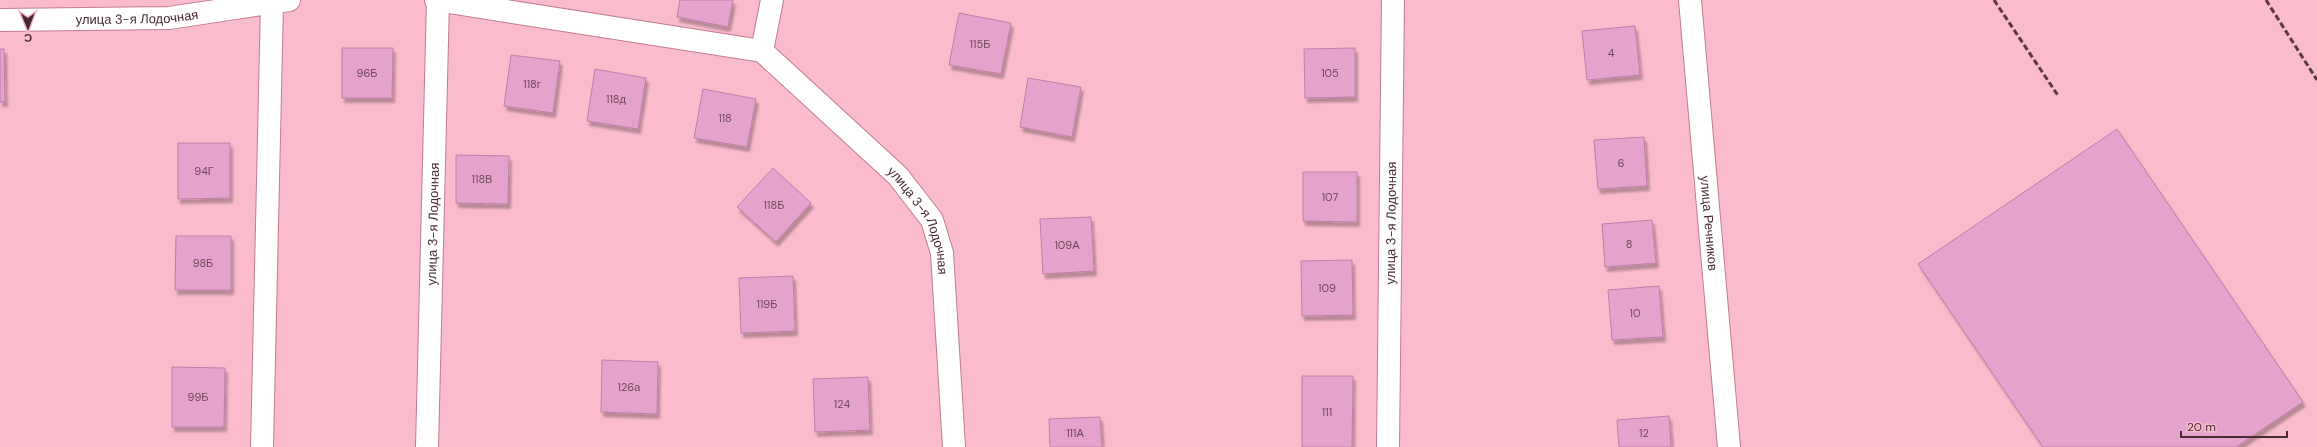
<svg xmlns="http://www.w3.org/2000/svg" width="2317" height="447" font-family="'DM Sans',sans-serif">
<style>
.building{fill:#e3a3cd;stroke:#bd7fa8;filter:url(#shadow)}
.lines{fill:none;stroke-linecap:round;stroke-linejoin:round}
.minor-casing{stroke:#c37b91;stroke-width:24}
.minor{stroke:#fff;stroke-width:22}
.rail{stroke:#5a3943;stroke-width:3;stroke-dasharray:6 3;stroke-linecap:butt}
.labels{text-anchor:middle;stroke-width:3;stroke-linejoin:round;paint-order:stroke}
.number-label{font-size:11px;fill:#6f485a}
.street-label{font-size:13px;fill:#482a33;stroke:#fabccd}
</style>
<defs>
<filter id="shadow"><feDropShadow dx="2.5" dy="4.5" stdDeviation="1" flood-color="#0004"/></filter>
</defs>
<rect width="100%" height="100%" fill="#fabccd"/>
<g class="building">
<polygon points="680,0 733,0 728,27 677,17"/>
<polygon points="959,13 1011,23 1001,74 949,65"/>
<polygon points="1635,26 1640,75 1587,80 1582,31"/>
<polygon points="342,48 393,48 392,98 342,98"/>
<polygon points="1355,48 1355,97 1305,98 1304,49"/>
<polygon points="0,49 4,49 5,102 0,102"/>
<polygon points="511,55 560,61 553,113 504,106"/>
<polygon points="595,69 646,78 638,129 587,121"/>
<polygon points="1028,78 1081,87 1072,137 1020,127"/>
<polygon points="703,89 756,99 747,147 694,138"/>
<polygon points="2117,129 2303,402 2236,447 2043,447 1918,264"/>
<polygon points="1644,137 1647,186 1598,189 1594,140"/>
<polygon points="178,143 230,143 230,198 178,199"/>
<polygon points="456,155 509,156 508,204 456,203"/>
<polygon points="773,168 811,203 776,242 737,207"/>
<polygon points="1303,172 1357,172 1357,222 1303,221"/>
<polygon points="1091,217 1094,271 1043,274 1040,219"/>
<polygon points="1652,220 1656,263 1605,267 1602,224"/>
<polygon points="176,236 231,236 231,290 175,290"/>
<polygon points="1352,260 1353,315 1302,316 1301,261"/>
<polygon points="793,276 795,331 741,333 739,278"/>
<polygon points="1659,286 1663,337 1612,340 1608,290"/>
<polygon points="602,360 658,362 657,414 601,412"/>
<polygon points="172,367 225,368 224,427 172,427"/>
<polygon points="1302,376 1353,376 1352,447 1302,447"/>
<polygon points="868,377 870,430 815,432 813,379"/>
<polygon points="1669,416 1671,447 1619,447 1617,420"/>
<polygon points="1100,417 1102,447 1050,447 1049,419"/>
</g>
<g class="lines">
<defs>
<g id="minor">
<polyline points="436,0 762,51"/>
<path id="s1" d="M772 0 762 51 898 176 932 220 942 253 954 447"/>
<path id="s2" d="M1690 0 1729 447"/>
<path id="s3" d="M0 20 169 18 289 0"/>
<polyline points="262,447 272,3"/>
<path id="s4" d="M427 447 438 0"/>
<path id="s5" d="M1388 447 1393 0"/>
</g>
</defs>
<use href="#minor" class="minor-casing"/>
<use href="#minor" class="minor"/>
<g class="rail">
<polyline points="1994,0 2059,97"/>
<polyline points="2266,0 2317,80"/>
</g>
</g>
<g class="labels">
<g class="number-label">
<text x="980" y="48">115Б</text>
<text x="1611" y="57">4</text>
<text x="367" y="77">96Б</text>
<text x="1330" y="77">105</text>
<text x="532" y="88">118г</text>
<text x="616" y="103">118д</text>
<text x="725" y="122">118</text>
<text x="1621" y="167">6</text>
<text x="204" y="175">94Г</text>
<text x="482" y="183">118В</text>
<text x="1330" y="201">107</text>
<text x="774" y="209">118Б</text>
<text x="1629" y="248">8</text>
<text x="1067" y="249">109А</text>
<text x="203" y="267">98Б</text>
<text x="1327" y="292">109</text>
<text x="767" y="308">119Б</text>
<text x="1635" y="317">10</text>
<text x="629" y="391">126а</text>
<text x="198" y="401">99Б</text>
<text x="842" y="408">124</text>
<text x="1327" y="416">111</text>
<text x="1075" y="437">111А</text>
<text x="1644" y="437">12</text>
</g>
<g class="street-label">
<text dy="5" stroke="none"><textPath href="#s3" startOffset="137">улица 3-я Лодочная</textPath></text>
<text dy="5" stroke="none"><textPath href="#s1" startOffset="287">улица 3-я Лодочная</textPath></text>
<text dy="5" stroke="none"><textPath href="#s4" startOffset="223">улица 3-я Лодочная</textPath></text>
<text dy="5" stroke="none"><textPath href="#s5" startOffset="224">улица 3-я Лодочная</textPath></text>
<text dy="5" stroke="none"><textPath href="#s2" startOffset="224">улица Речников</textPath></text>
</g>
</g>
<g transform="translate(28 28) rotate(179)" stroke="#fabccd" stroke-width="3" paint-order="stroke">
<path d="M0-3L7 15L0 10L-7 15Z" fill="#482a33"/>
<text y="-6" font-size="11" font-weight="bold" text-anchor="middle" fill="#482a33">С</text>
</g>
<path d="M2181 431v6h106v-6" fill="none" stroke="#482a33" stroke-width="2"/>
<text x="2187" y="431" font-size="12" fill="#482a33" stroke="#fabccd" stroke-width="3" paint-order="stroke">20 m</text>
</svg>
